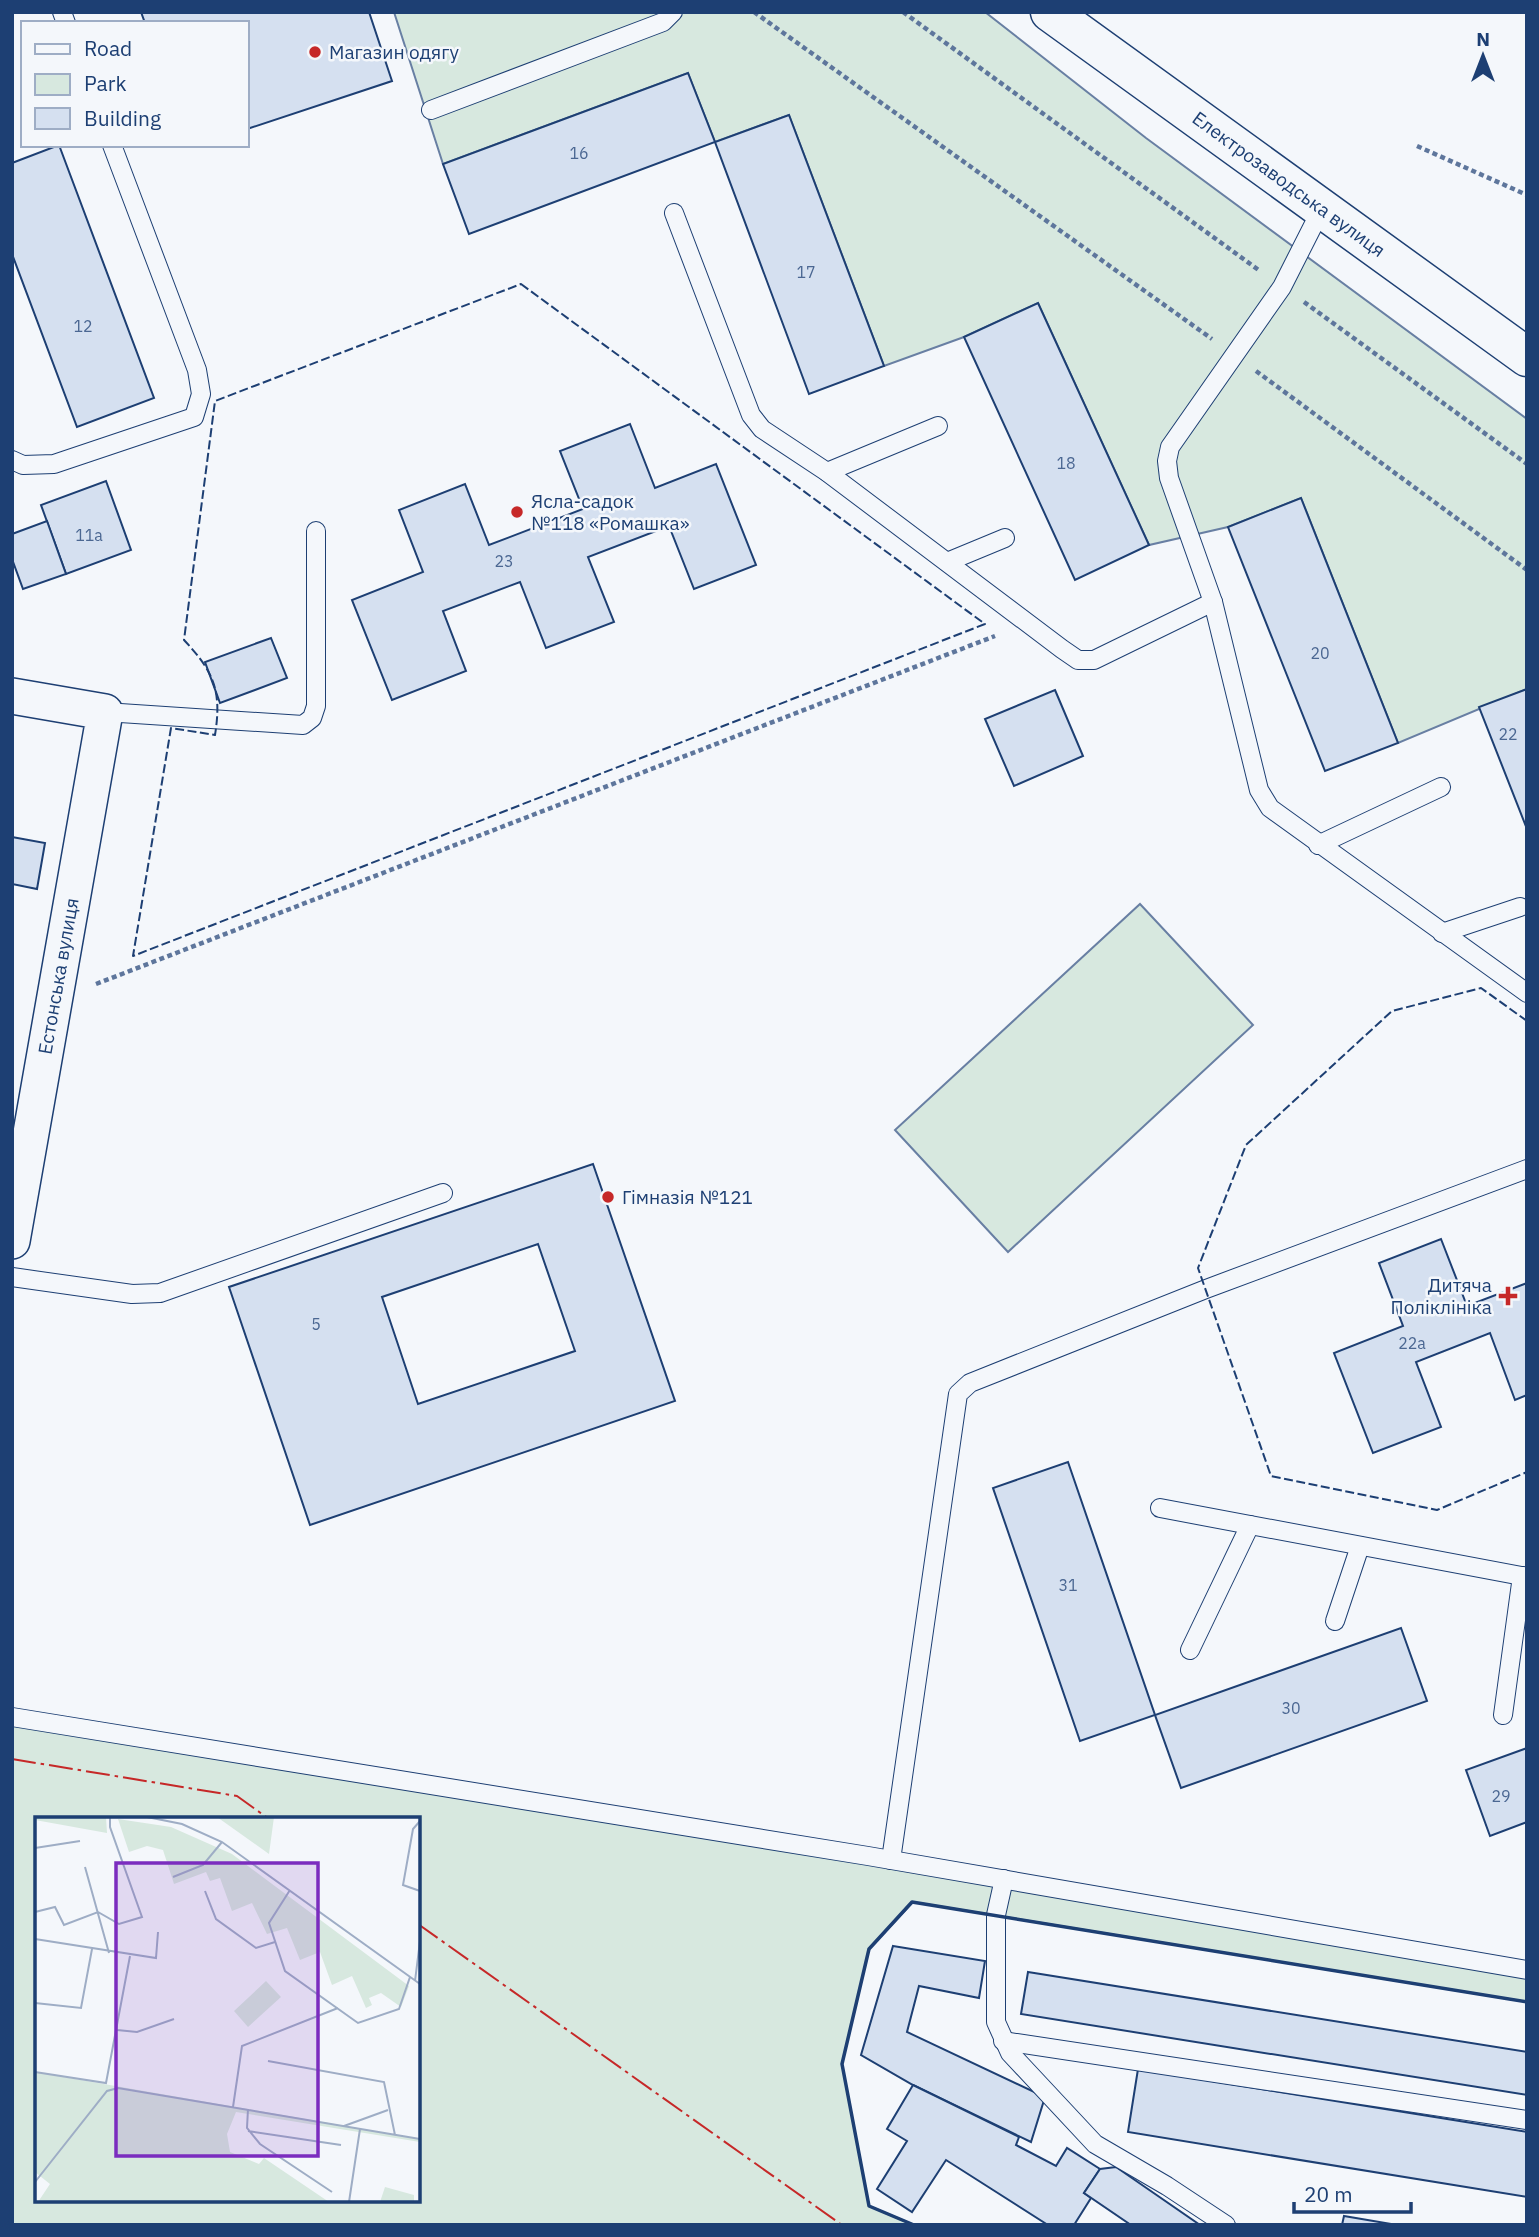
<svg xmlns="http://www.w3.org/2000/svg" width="1539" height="2237" font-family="'IBM Plex Sans',sans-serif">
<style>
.green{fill:#d7e8df;stroke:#687fa3;stroke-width:2;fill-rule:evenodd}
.building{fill:#d5e0f0;stroke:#1d3f73;stroke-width:2;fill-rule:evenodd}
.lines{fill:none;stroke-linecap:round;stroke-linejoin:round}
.lane-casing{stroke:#1d3f73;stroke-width:20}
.street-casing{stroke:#1d3f73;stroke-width:38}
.secondary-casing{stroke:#1d3f73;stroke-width:41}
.path{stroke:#5e769c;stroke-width:4.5;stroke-dasharray:5 3.5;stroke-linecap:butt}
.lane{stroke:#f4f7fb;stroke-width:18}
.street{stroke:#f4f7fb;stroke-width:35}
.secondary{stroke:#f4f7fb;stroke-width:38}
.fence{stroke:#1d3f73;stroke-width:2;stroke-dasharray:9 3.5;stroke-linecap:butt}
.wall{stroke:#1d3f73;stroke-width:3.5}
.power{stroke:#c62828;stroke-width:2;stroke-dasharray:24 5 3.5 5;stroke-linecap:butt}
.poi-dot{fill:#c62828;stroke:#f4f7fb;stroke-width:2.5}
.labels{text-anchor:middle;stroke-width:5;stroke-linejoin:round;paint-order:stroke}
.number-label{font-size:16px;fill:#4b6792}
.poi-label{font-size:19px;fill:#1d3f73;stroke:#f4f7fb;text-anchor:start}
.street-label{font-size:19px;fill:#1d3f73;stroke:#f4f7fb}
.inset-road{fill:none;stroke:#9eadc5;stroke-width:2}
.view{fill:#7b2cbf;fill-opacity:0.15;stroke:#7b2cbf;stroke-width:3.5}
.inset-edge{fill:none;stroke:#1d3f73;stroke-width:3.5}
</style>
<rect width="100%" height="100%" fill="#f4f7fb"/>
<g class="green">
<polygon points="394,12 985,12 1146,138 1527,419 1527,689 1398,743 1301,498 1228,527 1149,545 1038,303 964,337 884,366 789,115 715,142 688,73 443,164"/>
<polygon points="1140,904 1253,1025 1008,1252 895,1130"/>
<path d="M12 1715 1527 1970V2002L913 1902 869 1949 842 2064 869 2206 914 2225H12ZM37 1819H418V2200H37Z"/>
</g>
<g class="building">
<polygon points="141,12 369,12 392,81 247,129 247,23 145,23"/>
<polygon points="688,73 715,142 469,234 443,164"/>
<polygon points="789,115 884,366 809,394 715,142"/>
<polygon points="59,145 154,398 77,427 12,254 12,163"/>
<polygon points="1038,303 1149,545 1075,580 964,337"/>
<polygon points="630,424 655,488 716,464 756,565 694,589 669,526 588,557 614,622 546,648 520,582 443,611 466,671 392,700 352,600 423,572 399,510 465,484 489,545 583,509 560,451"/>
<polygon points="106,481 131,550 66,574 41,505"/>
<polygon points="1301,498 1398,743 1325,771 1228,527"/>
<polygon points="47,521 66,574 23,589 12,559 12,534"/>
<polygon points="271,638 287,678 220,703 205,662"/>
<polygon points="1527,689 1527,829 1479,707"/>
<polygon points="1055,690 1083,756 1014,786 985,719"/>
<polygon points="12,837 45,843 37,889 12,884"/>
<path d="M593 1164 675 1401 310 1525 229 1287ZM538 1244 575 1351 418 1404 382 1297Z"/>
<polygon points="1441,1239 1467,1306 1527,1283 1527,1395 1515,1400 1490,1333 1416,1362 1441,1427 1373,1453 1334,1353 1403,1326 1379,1263"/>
<polygon points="1068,1462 1155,1715 1080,1741 993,1488"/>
<polygon points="1401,1628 1427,1701 1181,1788 1155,1715"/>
<polygon points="1527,1748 1527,1822 1490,1836 1466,1770"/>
<polygon points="893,1946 985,1961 979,1998 919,1986 907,2032 1045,2097 1031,2142 913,2085 861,2055"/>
<polygon points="1028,1972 1527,2052 1527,2095 1021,2014"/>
<polygon points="1138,2069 1527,2132 1527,2197 1128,2132"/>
<polygon points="913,2085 1019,2137 1016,2145 1056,2166 1067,2148 1100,2169 1084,2193 1091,2198 1074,2225 1048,2225 946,2160 912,2212 877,2189 907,2141 887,2129"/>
<polygon points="1116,2167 1200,2225 1131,2225 1084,2193 1100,2169"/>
<polygon points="1344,2216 1397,2225 1342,2225"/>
</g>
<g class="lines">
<defs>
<g id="lane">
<polyline points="62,12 66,23"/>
<polyline points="431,110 663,22 673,12"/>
<polyline points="1322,208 1282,287 1170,447 1167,461 1169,478 1213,602 1259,790 1270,808 1527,993"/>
<polyline points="674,213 751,415 762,429 827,472 1062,649 1078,660 1094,660 1213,602"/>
<polyline points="12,460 23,465 54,464 194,417 201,394 197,370 112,145"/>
<polyline points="827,472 938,426"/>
<polyline points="947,562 1005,538"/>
<polyline points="105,712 303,725 312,718 316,706 316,531"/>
<polyline points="1318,845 1441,787"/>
<polyline points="1442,933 1520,907"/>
<polyline points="12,1277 132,1294 160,1293 443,1193"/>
<polyline points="1160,1508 1527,1577"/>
<polyline points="1335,1621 1360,1546"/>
<polyline points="1190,1650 1250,1525"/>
<polyline points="1503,1715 1522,1576"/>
<polyline points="12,1717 868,1856 1527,1970"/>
<polyline points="891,1860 958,1394 970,1383 1206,1289 1527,1169"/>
<polyline points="1004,1879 996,1915 996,2022 1010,2053 1095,2144 1167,2186 1226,2225"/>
<polyline points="1003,2041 1527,2120"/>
</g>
<polyline id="street" points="12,696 105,712 12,1241"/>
<polyline id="secondary" points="1050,12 1527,357"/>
</defs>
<use href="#lane" class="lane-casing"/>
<use href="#street" class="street-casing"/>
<use href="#secondary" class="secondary-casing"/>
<g class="path">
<polyline points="754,12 1212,339"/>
<polyline points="903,12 1260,271"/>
<polyline points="1417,146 1527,195"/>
<polyline points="1304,302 1527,464"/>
<polyline points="1256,371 1527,570"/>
<polyline points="96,984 995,636"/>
</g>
<use href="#lane" class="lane"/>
<use href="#street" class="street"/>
<use href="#secondary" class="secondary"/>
<g class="fence">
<path d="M521 284 985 624 133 956 171 728 215 735C222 691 214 672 184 640L215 401Z"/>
<polyline points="1527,1021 1481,988 1392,1011 1246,1145 1198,1268 1271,1476 1437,1510 1527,1472"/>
</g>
<polyline class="wall" points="914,2225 869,2206 842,2064 869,1949 912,1902 1527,2002"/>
<g class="power">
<polyline points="12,1759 237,1796 269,1819"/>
<polyline points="418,1924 842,2225"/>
</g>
</g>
<g class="poi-dot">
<circle cx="315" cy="52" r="7"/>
<circle cx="517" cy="512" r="7"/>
<circle cx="608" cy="1197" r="7"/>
<path d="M1504.5 1285.5h7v7h7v7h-7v7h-7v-7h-7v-7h7z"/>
</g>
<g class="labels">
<g class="number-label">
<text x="579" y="159">16</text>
<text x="806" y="278">17</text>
<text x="83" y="332">12</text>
<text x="1066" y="469">18</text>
<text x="89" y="541">11а</text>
<text x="504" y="567">23</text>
<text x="1320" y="659">20</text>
<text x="1508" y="740">22</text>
<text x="316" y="1330">5</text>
<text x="1412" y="1349">22а</text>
<text x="1068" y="1591">31</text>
<text x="1291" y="1714">30</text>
<text x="1501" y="1802">29</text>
</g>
<g class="poi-label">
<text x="329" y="59">Магазин одягу</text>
<text x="531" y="508">Ясла-садок<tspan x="531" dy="22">№118 «Ромашка»</tspan></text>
<text x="622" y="1204">Гімназія №121</text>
<text x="1492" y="1292" text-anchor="end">Дитяча<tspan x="1492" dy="22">Поліклініка</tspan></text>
</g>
<g class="street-label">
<text transform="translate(1289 184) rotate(36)" y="7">Електрозаводська вулиця</text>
<text transform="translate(58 976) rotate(-80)" y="7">Естонська вулиця</text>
</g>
</g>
<g transform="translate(35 1817)">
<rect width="385" height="385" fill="#f4f7fb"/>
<path d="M0 0H71L72 16 0 3ZM182 0H239L234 37ZM83 2 136 10 197 37 374 169 366 190 346 176 334 181 337 188 331 191 317 159 297 168 285 135 265 143 252 111 232 117 217 86 197 94 185 61 175 64 171 55 139 67 128 33 112 29 94 35ZM231 164 246 180 213 210 199 194ZM0 255 385 322V325L201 295 192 317 195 335 224 347 229 341 294 385H3L15 367 0 355ZM350 370 379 378V385H345Z" fill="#d7e8df"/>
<path class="inset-road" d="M112 0 147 7 187 25 385 167M385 4 378 12 368 68 385 74M0 31 45 24M50 50 74 136M138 60 168 48 187 25M255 73 234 106 250 154 323 206 364 192 375 160M170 74 181 102 221 131 240 125M0 95 20 90 29 108 63 95 84 107 107 100 75 10V0M0 122 121 141 123 115M380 164 385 124M0 186 46 191 57 132M82 213 102 215 139 202M233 244 349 265 360 318M0 255 71 266 95 139M198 290 207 229 303 191M213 292 212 311 225 327 297 375M309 309 353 293M213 314 306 328M0 365 72 274 83 271 385 322M314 385 325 312"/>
<path class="view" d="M81 46H283V339H81Z"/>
<rect width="385" height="385" class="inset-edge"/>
</g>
<rect width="1539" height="2237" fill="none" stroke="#1d3f73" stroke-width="28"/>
<rect x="21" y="21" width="228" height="126" fill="#f4f7fb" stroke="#9eadc5" stroke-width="2"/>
<rect x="35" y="44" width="35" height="10" fill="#f4f7fb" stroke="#9eadc5" stroke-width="2"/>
<text x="84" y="56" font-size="21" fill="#1d3f73">Road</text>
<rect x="35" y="74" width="35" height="21" fill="#d7e8df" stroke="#9eadc5" stroke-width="2"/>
<text x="84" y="91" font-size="21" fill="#1d3f73">Park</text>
<rect x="35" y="108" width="35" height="21" fill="#d5e0f0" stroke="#9eadc5" stroke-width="2"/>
<text x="84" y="126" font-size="21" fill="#1d3f73">Building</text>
<g transform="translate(1483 56)" stroke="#f4f7fb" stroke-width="5" paint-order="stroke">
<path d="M0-5L12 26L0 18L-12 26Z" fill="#1d3f73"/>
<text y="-10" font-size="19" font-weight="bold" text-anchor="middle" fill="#1d3f73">N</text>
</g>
<path d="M1294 2202v10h117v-10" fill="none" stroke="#1d3f73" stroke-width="3.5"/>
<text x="1304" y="2202" font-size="21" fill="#1d3f73" stroke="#f4f7fb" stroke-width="5" paint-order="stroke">20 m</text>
</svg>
